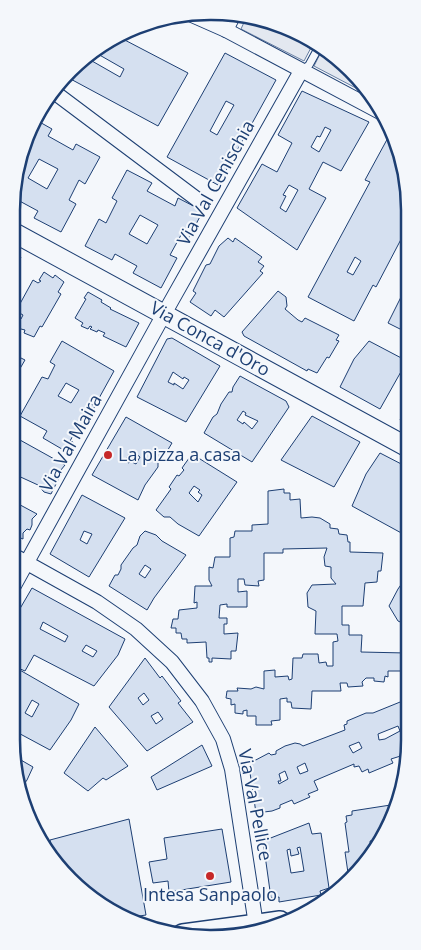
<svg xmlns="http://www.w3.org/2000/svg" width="421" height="950" font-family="'Open Sans',sans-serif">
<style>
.parking{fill:#e3e8f0;stroke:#687fa3}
.building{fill:#d5e0f0;stroke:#1d3f73;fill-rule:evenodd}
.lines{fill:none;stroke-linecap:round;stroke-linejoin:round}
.lane-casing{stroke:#1d3f73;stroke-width:9}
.street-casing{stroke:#1d3f73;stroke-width:16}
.secondary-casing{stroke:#1d3f73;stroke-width:21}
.primary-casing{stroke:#1d3f73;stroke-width:24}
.lane{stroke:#f4f7fb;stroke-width:7}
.street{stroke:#f4f7fb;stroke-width:14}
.secondary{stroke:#f4f7fb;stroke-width:19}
.primary{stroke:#f4f7fb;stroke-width:21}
.poi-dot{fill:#c62828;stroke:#f4f7fb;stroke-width:2}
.labels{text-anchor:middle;stroke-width:4;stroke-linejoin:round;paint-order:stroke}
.street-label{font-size:18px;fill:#1d3f73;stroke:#f4f7fb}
.poi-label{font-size:18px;fill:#1d3f73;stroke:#f4f7fb;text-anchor:start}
.rim{fill:none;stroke:#1d3f73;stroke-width:2.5}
</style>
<rect width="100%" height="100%" fill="#f4f7fb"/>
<g class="parking">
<polygon points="246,18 283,26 314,42 304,61 241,29"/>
<polygon points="322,50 337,57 368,89 373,97 314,66"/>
</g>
<g class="building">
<path d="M119 37 188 73 158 126 65 76 69 70ZM96 53 124 69 120 77 92 61Z"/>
<path d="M225 53 276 80 218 185 167 157ZM226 101 234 105 217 135 210 131Z"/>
<path d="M302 91 369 122 341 171 323 162 309 189 326 198 297 250 237 208 262 164 277 172 292 143 278 135ZM325 127 331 130 319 152 311 147 317 136 320 137ZM289 185 298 190 286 212 280 208 286 196 283 195Z"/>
<path d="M36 120 52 129 48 136 73 150 76 144 100 157 85 184 79 180 69 200 76 204 61 232 34 218 38 211 14 198 26 135ZM39 159 58 169 47 189 28 178Z"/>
<path d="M390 134 395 137 408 184V226L376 287 373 285 354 321 308 297 370 182 365 180ZM355 257 361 261 353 275 347 272Z"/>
<path d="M127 170 152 183 147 191 175 206 178 198 203 211 188 239 181 235 170 255 177 258 161 288 133 273 137 266 115 254 112 260 85 246 99 219 106 223 117 201 112 198ZM140 215 158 225 147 244 129 234Z"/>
<polygon points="228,238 233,242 235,238 262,257 258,262 264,266 260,271 263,273 224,317 215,310 211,316 190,302 196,293 193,291 206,265 210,264 219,246"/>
<polygon points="11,252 21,257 11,275"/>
<polygon points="44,272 53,278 55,275 64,282 58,292 61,294 42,327 40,326 34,337 24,333 25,330 13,327 18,317 21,319 23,315 16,311 33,280 38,283 41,281 39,280"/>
<polygon points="408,283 408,333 388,323"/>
<polygon points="278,291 286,297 287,306 285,309 298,320 302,322 305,318 339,335 336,340 339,341 329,358 327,357 317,373 308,369 307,371 244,336 242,332"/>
<polygon points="88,292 102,300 101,302 111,308 110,309 139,323 126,347 103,336 105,333 98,330 97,332 90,329 92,327 90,326 88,329 81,326 83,323 75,318 86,299 84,298"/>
<path d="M172 338 220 366 186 422 137 397 167 339ZM173 372 183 379 184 377 189 380 183 389 174 383V385L168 382Z"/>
<path d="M62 341 114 371 98 400 93 397 89 403 95 406 80 434 75 432 70 441 73 442 67 452 43 438 47 431 20 416 42 377 48 379 55 365 50 362ZM66 383 79 390 71 403 58 396Z"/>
<polygon points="369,341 407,361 380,409 340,387 354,359"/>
<polygon points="11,353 25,360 11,384"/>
<path d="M240 376 286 401 289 407 252 462 204 433 213 417 217 414 221 404 229 392H232L233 387ZM243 411 246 413 245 415 258 421 252 429 244 422 243 424 237 420Z"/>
<polygon points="409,404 409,424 400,420"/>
<polygon points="312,416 360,442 334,487 281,460"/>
<path d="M126 417 172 443 166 453 161 457 158 463V467L145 485 138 500 92 475ZM131 450 140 457 136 464 130 461 129 463 125 461Z"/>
<polygon points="11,435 65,465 56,476 59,478 51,494 44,492 38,485 14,474 12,471"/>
<polygon points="380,453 409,468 409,528 405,535 352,506 366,474"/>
<path d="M192 454 237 482 199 536 178 524 170 517H164L156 510 171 489 169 487 177 475 179 476 184 470 182 468ZM194 486 200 490 198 492 202 495 198 502 189 493Z"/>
<polygon points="284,489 284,493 290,493 290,500 300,499 301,518 312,517 320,518 330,524 330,528 338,529 339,534 347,535 348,542 350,542 350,552 383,553 381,571 378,571 377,582 365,583 363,606 342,606 342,625 349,625 349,635 362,635 361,652 406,653 406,661 404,662 403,671 388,671 388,677 385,676 384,682 374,681 374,678 366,678 362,682 363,686 348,687 347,683 340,683 341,691 312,691 311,709 292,708 291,702 287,702 287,698 280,699 280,720 271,721 272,725 256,725 256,716 247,716 247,710 243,711 243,714 235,713 235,704 231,705 231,699 226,698 227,691 238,691 237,688 251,689 256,687 264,689 264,671 275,670 275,677 288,676 289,680 292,679 293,658 302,658 303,654 318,654 319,663 326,662 327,666 333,666 333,642 338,641 337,634 315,634 316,611 308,607 307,593 312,585 336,584 331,578 331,567 325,566 324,557 327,548 283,549 283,553 264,553 264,580 258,581 259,586 245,585 244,579 238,579 238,592 247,591 247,607 227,607 227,604 220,605 219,618 227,618 227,624 224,624 224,634 238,633 236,651 231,651 231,659 212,658 212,662 209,662 209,658 207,658 206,642 187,643 187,639 182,639 181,633 176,633 176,628 171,628 173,619 178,619 179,610 197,608 197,602 194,603 195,586 212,586 209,580 209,567 213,568 215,557 230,557 230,538 234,537 235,531 252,531 252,525 268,524 268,491"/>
<path d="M82 495 125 518 89 577 50 554ZM84 531 92 534 87 544 80 540Z"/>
<polygon points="11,500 37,514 32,519 32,525 30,530 27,529 23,533 23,539 11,534"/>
<path d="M145 531 156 535 162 541 186 555 154 598 147 610 109 586 115 575H118L121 569V565L133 548 137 545 140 536ZM145 565 151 569 145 578 139 574Z"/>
<polygon points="409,573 409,626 398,621 389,606 398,589"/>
<path d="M32 588 125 639 118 655 94 686 34 655 25 671 11 665V624ZM43 622 68 636 65 642 40 629ZM86 645 97 651 93 657 82 651Z"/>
<path d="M145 658 160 678 162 676 181 701 178 703 193 722 147 751 109 707ZM144 693 149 700 143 705 138 698ZM158 712 163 719 156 724 151 716Z"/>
<path d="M11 665 79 704 71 720 50 750 11 729V709L20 693 12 689 11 691ZM32 700 39 704 32 717 25 713Z"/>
<path d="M410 698V740L407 754 391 759 393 763 369 773 368 769 362 772 359 766 354 767V764L314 781 318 790 308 794 310 797 294 804 292 800 280 805V808L272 811 256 813 249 766 252 762 269 753 271 755 276 754V751L285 746 295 743 300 744 303 746 345 730 344 725 347 724V721L366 713H373ZM398 726 400 731 385 739 379 740 378 734ZM359 742 362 748 353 753 349 746ZM305 763 308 771 300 774 297 767ZM285 771 288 779 279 784 278 781H281L279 774Z"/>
<polygon points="95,727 128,766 106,780 103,778 88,791 64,773"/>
<polygon points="202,745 212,766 157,790 151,777"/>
<polygon points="14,756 33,767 27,780 20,790"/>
<polygon points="397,804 395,815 376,846 375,840 370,841 372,852 360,871 349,880 345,852 349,852 345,823 347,822 346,816 352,815 352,811"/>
<polygon points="129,819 146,915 126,918 111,912 61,871 52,855 50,840"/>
<path d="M309 823 312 834 321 833 329 888 320 891 321 895 279 902V897L271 898 263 841ZM300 847 304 871 291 873 287 850 290 849 291 856 299 854 297 848Z"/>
<polygon points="222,829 231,882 169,892 168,881 153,883 149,862 167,859 164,838"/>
</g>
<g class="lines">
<defs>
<polyline id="lane" points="301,71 309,65 320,45"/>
<g id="street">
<polyline points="192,15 226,30 382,113"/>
<polyline points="226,30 233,16"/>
<polyline points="54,92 202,203"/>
<polyline points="11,554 97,602 136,629 172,662 202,701 223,739 232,769 256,925"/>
<polyline points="11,591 164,314 301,71"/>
</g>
<polyline id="secondary" points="11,231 409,448"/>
<polyline id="primary" points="183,935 280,922"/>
</defs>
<use href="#lane" class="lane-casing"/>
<use href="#street" class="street-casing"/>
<use href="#secondary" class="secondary-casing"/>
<use href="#primary" class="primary-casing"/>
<use href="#lane" class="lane"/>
<use href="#street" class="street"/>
<use href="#secondary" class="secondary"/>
<use href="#primary" class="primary"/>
</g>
<g class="poi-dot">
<circle cx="108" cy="455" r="5"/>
<circle cx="210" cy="876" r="5"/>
</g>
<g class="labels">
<g class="street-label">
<text transform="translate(216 183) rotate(-61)" y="6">Via Val Cenischia</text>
<text transform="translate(210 339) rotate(29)" y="6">Via Conca d'Oro</text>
<text transform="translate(71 443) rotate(-61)" y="6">Via Val Maira</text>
<text transform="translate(255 805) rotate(79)" y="6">Via Val Pellice</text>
</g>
<g class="poi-label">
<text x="118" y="461">La pizza a casa</text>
<text x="210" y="901" text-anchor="middle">Intesa Sanpaolo</text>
</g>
</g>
<path d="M0 0H421V950H0ZM210 20H211A190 190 0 0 1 401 210V740A190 190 0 0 1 211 930H210A190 190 0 0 1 20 740V210A190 190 0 0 1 210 20Z" fill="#f4f7fb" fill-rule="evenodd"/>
<path class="rim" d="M210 20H211A190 190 0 0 1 401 210V740A190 190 0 0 1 211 930H210A190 190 0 0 1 20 740V210A190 190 0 0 1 210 20Z"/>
</svg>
